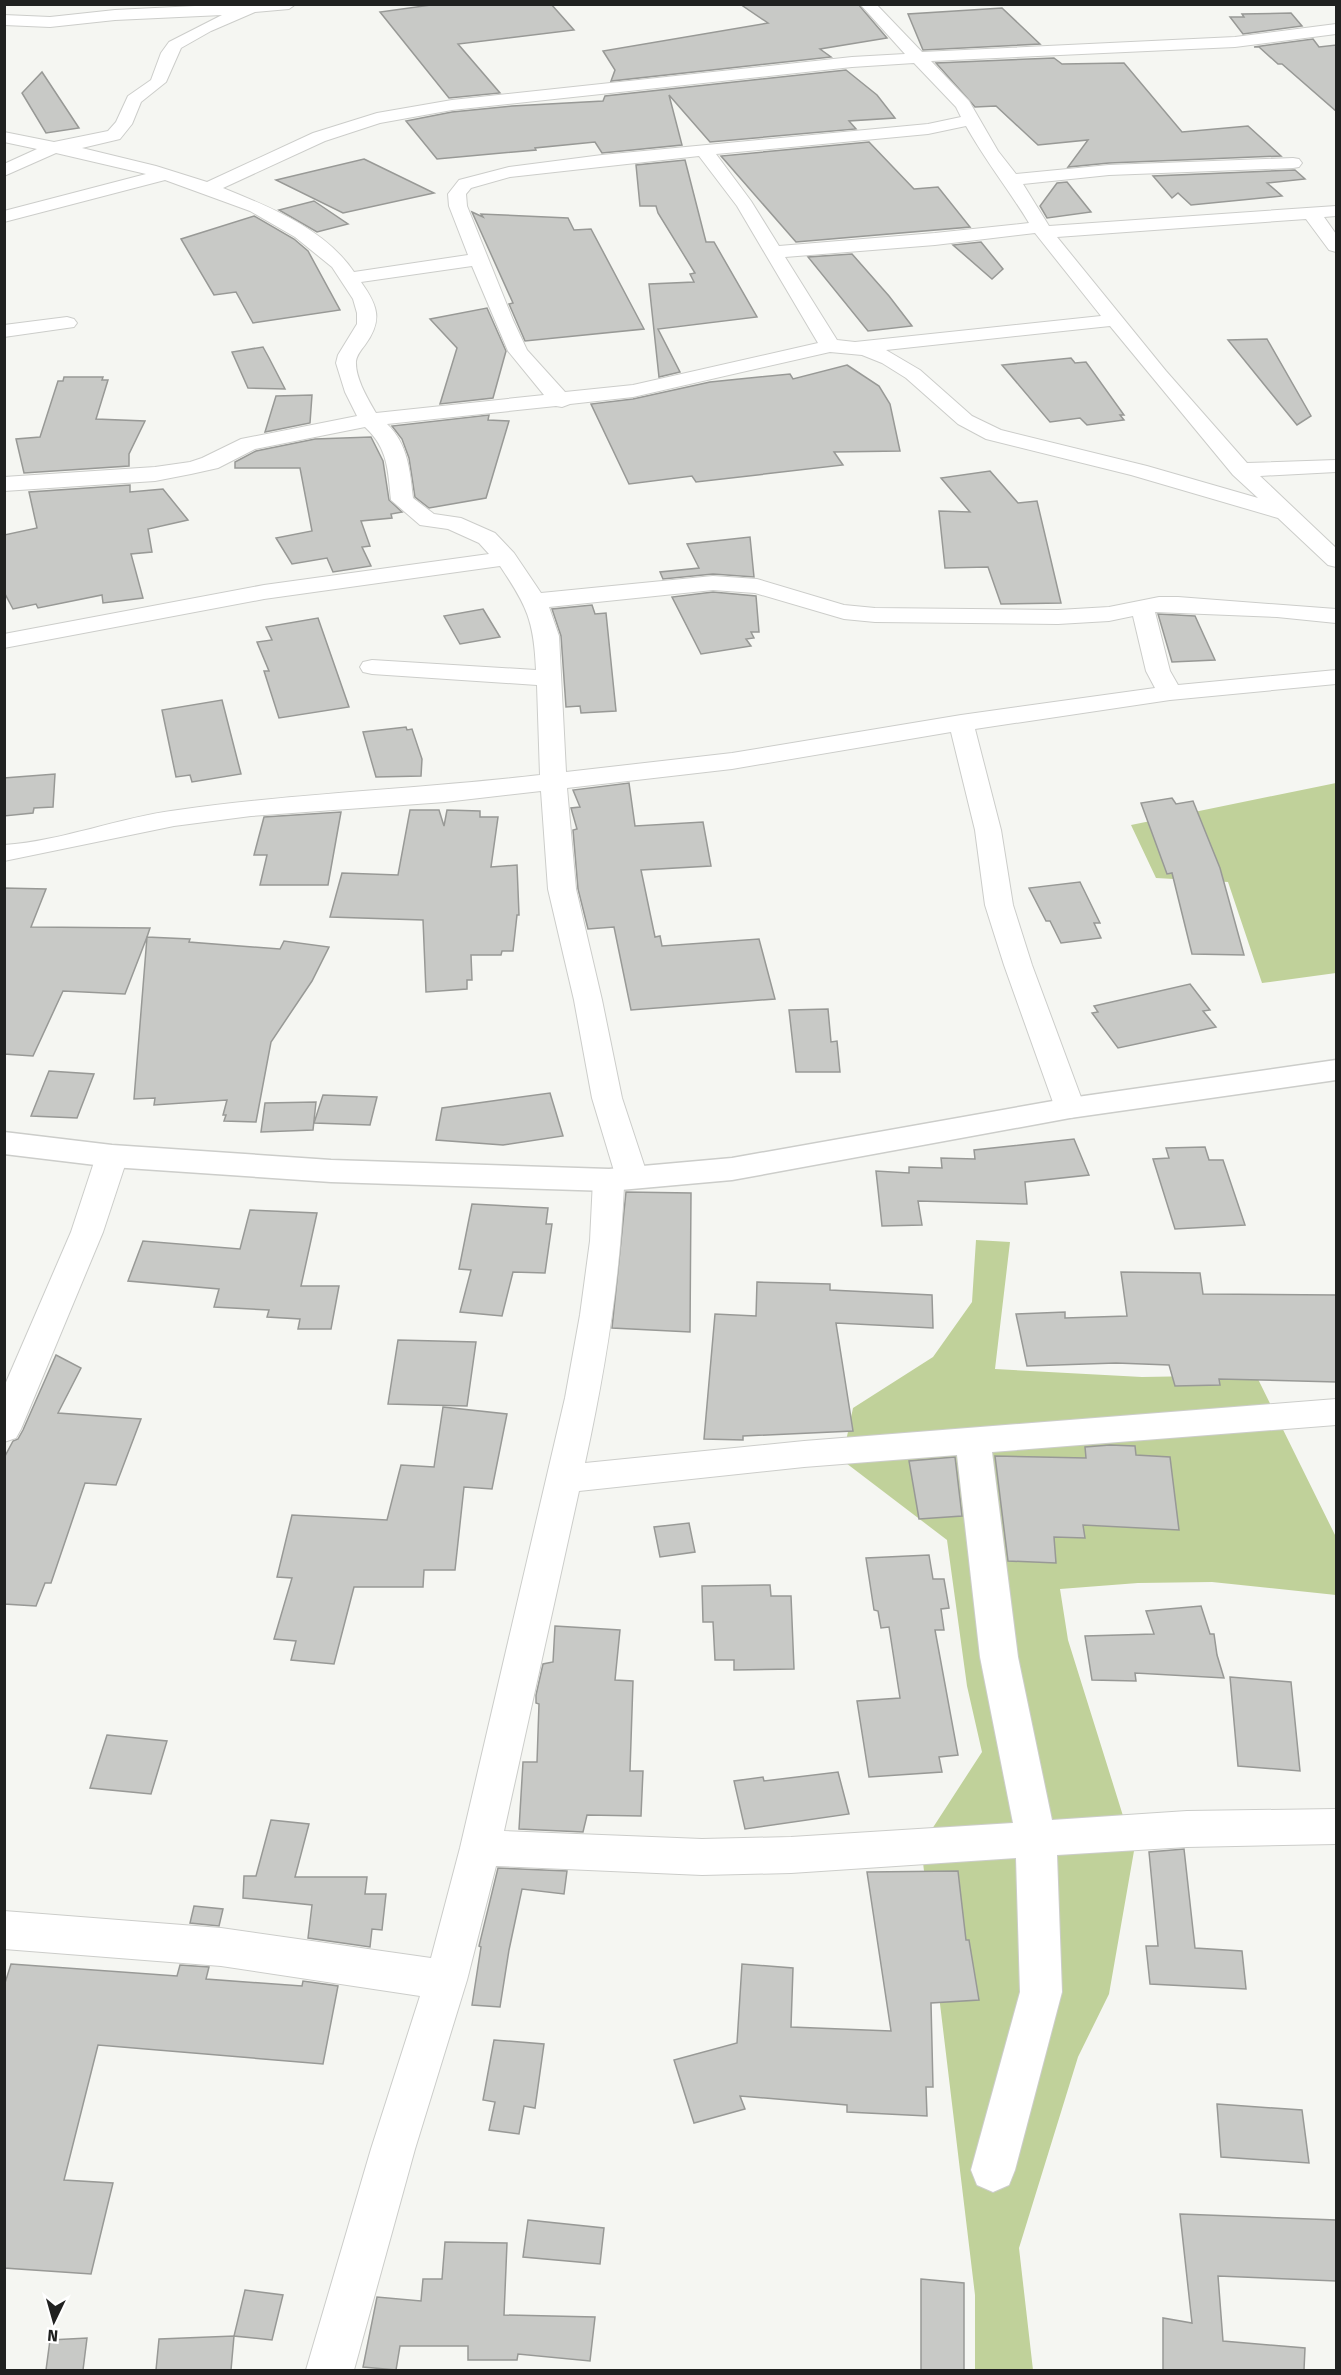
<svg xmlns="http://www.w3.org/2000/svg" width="1341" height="2375" font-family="'Fira Sans',sans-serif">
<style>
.green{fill:#c0d19a}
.building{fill:#c8c9c6;stroke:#989996;stroke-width:1.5}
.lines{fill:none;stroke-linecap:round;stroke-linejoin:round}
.street-casing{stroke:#cccdca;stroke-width:2}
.secondary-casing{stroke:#cccdca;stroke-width:3}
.street{fill:#fff;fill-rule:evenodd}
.secondary{fill:#fff;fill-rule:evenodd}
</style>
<rect width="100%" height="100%" fill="#f5f6f2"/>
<g class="green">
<polygon points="1336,783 1336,973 1262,983 1228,882 1156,878 1131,825"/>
<polygon points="976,1240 1010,1242 995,1369 1142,1377 1256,1375 1336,1537 1336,1595 1212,1582 1138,1583 1060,1589 1068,1640 1134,1851 1109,1994 1078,2057 1019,2248 1033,2370 975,2370 975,2295 921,1846 982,1752 967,1686 947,1540 842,1460 853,1408 933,1357 972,1302"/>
</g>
<g class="building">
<polygon points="438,4 551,4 574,30 458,44 500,93 449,98 380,12"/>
<polygon points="740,4 858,4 887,38 820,49 831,57 611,81 615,70 603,51 768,23"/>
<polygon points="1002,8 1040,44 923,50 908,14"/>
<polygon points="1291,13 1302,26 1243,34 1230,17 1244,17 1242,14"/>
<polygon points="1313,39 1319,47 1336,45 1336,111 1282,64 1278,64 1259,47 1254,47"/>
<polygon points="1054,58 1062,64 1124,63 1182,132 1248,126 1281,156 1109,163 1068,167 1088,140 1038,145 996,106 975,107 936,63"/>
<polygon points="846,70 877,95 895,118 849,121 856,129 710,142 669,95 682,145 602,153 595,142 535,148 536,150 437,159 406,121 452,112 512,106 603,101 605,96"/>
<polygon points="42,72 79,128 46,133 22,93"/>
<polygon points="869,142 914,189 938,187 970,227 796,242 721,156"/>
<polygon points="364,159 434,193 343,213 276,180"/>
<polygon points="685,160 706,242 714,242 757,317 658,329 680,372 659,377 649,284 694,282 690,274 695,273 658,213 656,206 640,206 636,165"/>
<polygon points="1295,170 1305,179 1267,183 1282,196 1191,205 1178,193 1172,198 1153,176"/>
<polygon points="1067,182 1091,212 1047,218 1040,206 1057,183"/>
<polygon points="314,201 348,224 317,232 279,210"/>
<polygon points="472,212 483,217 481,214 568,218 574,230 591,229 644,329 525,341 509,304 513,303"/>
<polygon points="254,216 294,239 308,251 340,310 253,323 236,292 214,295 181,239"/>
<polygon points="981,242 1003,269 992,279 953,245"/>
<polygon points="852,254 889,296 912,326 868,331 808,257"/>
<polygon points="487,308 506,351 493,398 440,404 457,348 430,319"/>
<polygon points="1267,339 1311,416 1297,425 1228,340"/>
<polygon points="263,347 269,358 285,389 248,388 232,352"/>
<polygon points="1071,358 1075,363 1086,362 1124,415 1120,415 1124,420 1087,425 1080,418 1050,422 1002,365"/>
<polygon points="847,365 879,386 890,404 900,451 834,452 843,465 696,482 692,476 629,484 591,404 633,399 710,382 790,374 793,379"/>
<polygon points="64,377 103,377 102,380 108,380 96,419 145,421 129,454 129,466 24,473 16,439 40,437 58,381 63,381"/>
<polygon points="312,395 310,423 265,432 276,396"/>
<polygon points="489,415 488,420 509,421 486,498 429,508 415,497 409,458 402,439 392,426"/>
<polygon points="371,437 383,461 389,500 402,512 391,514 392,518 361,521 370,546 362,547 371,566 333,572 327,558 292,564 276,538 312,531 300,468 235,468 235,462 256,451 315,439"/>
<polygon points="990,471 1018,503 1037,501 1061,603 1001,604 988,567 945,568 939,511 970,512 941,478"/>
<polygon points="130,485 130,492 163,489 188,520 148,529 152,552 131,554 143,598 103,603 102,595 38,608 36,604 13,609 4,592 4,535 37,528 29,492"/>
<polygon points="750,537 754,577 713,574 663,579 660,572 699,568 687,544"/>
<polygon points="713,592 756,596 759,632 751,632 754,638 746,639 751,646 701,654 672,597"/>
<polygon points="592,605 595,614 606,613 616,711 581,713 580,706 566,707 561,636 552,609"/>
<polygon points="483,609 500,637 460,644 444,616"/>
<polygon points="1158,614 1195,616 1215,660 1172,662"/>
<polygon points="318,618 349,707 279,718 264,671 269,671 257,642 272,640 266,627"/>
<polygon points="222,700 241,774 192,782 190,775 176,777 162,710"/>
<polygon points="406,727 407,730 412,729 422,759 421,776 376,777 363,732"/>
<polygon points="55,774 53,807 34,808 33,813 4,816 4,778"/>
<polygon points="629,783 635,826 703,822 711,866 641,870 655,937 660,936 662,946 759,939 775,999 631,1010 614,927 588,929 578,889 573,830 577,829 571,808 580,807 573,790"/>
<polygon points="1172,798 1176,804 1193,801 1220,868 1244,955 1192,954 1172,873 1167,874 1141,803"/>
<polygon points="410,810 439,810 444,826 447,810 480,811 480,817 498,817 491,867 517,865 519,915 517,915 513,951 502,951 501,955 471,955 472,980 467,980 467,989 426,992 423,920 330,917 342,873 398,875"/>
<polygon points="341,812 328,885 260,885 267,855 254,855 264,817"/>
<polygon points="1080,882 1100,923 1094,923 1101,938 1061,943 1050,921 1046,921 1029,888"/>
<polygon points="4,888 46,889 31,927 150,928 147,937 190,939 189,942 280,949 284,941 329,947 312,981 271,1042 256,1122 224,1121 226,1115 223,1115 227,1100 154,1105 155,1098 134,1099 147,937 125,994 63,991 33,1056 4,1054"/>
<polygon points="1190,984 1210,1010 1203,1011 1216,1027 1118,1048 1092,1013 1098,1012 1094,1006"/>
<polygon points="828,1009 831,1042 837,1041 840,1072 796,1072 789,1010"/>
<polygon points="49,1071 94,1074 77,1118 31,1116"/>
<polygon points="550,1093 563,1136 503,1145 436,1140 442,1108"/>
<polygon points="323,1095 377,1097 370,1125 314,1123"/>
<polygon points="316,1102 313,1130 261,1132 265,1103"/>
<polygon points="1074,1139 1089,1175 1025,1182 1027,1204 918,1201 922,1225 882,1226 876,1171 909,1173 909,1167 942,1168 941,1158 975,1159 974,1150"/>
<polygon points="1205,1147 1209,1160 1223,1160 1245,1225 1175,1229 1153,1159 1169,1158 1166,1148"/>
<polygon points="626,1192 691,1193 690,1332 612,1328"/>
<polygon points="472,1204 548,1208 546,1224 552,1224 545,1273 513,1272 502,1316 460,1312 471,1270 459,1269"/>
<polygon points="250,1210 317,1213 301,1286 339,1286 331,1329 298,1329 300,1319 267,1317 269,1310 214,1307 219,1289 128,1281 143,1241 240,1249"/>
<polygon points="1121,1272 1200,1273 1203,1294 1336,1295 1336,1382 1219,1379 1220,1385 1175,1386 1169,1365 1116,1363 1027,1366 1016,1314 1065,1312 1065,1318 1127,1316"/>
<polygon points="757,1282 830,1284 830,1290 932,1295 933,1328 836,1323 853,1431 743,1436 743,1440 704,1439 715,1314 756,1316"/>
<polygon points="398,1340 476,1342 467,1406 388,1404"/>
<polygon points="56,1355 81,1368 58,1413 141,1419 116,1485 85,1483 51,1583 45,1583 36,1606 4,1604 4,1458 13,1441 18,1439 23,1430"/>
<polygon points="443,1407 507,1414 492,1489 464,1487 455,1570 424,1570 423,1587 354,1587 334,1664 291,1660 296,1641 274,1639 292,1578 277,1577 292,1515 387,1520 401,1465 434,1467"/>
<polygon points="1110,1445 1135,1446 1136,1455 1170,1457 1179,1530 1083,1525 1085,1538 1054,1537 1056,1563 1008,1561 995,1456 1086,1458 1085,1447"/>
<polygon points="955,1457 962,1516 919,1519 909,1461"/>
<polygon points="689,1523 695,1552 660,1557 654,1527"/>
<polygon points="929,1555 933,1579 944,1579 949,1608 941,1609 944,1630 935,1630 958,1755 939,1757 942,1772 869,1777 857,1701 900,1698 889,1627 881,1628 878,1611 874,1610 866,1558"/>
<polygon points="770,1585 771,1596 791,1596 794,1669 734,1670 734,1660 715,1660 713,1622 703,1622 702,1586"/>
<polygon points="1201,1606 1210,1634 1214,1634 1217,1655 1224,1678 1135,1673 1136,1681 1092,1680 1085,1636 1154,1634 1146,1611"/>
<polygon points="555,1626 620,1630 615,1680 633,1681 630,1771 643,1771 641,1816 587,1815 583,1832 519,1829 523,1762 537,1762 539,1704 536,1703 536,1695 543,1664 553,1662"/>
<polygon points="1230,1677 1291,1682 1300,1771 1238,1766"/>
<polygon points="107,1735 167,1741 151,1794 90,1788"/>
<polygon points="838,1772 849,1814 745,1829 734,1781 763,1777 764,1781"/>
<polygon points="271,1820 309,1824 295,1877 367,1877 365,1894 386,1894 382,1930 372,1929 370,1947 308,1938 312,1905 243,1898 244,1876 256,1876"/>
<polygon points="1184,1849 1195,1948 1242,1951 1246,1989 1150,1984 1146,1946 1158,1946 1149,1852"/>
<polygon points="498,1868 567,1871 564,1894 522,1889 509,1950 500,2007 472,2005 481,1947 479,1946"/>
<polygon points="958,1871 966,1940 969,1940 979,2000 931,2003 933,2087 926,2087 927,2116 847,2112 847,2105 740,2096 745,2109 694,2123 674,2060 737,2043 742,1964 793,1968 791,2027 891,2031 867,1872"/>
<polygon points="194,1906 223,1909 219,1926 190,1923"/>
<polygon points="11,1964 177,1976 180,1965 209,1967 206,1979 302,1986 303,1981 338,1986 323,2064 98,2045 64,2180 113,2183 91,2274 4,2268 4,1986"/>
<polygon points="494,2040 544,2044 535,2108 524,2106 519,2134 489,2130 495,2102 483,2100"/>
<polygon points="1217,2104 1302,2110 1309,2163 1221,2157"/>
<polygon points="1180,2214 1336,2220 1336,2281 1218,2276 1223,2341 1305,2348 1304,2370 1163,2370 1163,2318 1192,2323"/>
<polygon points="528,2220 604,2228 600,2264 523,2257"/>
<polygon points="445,2242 507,2243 504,2315 595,2317 590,2361 518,2354 517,2360 468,2360 468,2346 400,2346 396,2370 363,2367 377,2297 421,2301 423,2279 442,2279"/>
<polygon points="921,2279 964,2283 964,2370 921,2370"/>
<polygon points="245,2290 283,2295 272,2340 234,2336"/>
<polygon points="234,2336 231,2370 156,2370 159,2339"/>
<polygon points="87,2338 83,2370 46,2370 50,2340"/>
</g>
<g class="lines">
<defs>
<g id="street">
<path d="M235 4H296L289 9 255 12 211 31 181 48 166 82 141 102 132 124 120 139 82 148 156 166 207 182 313 133 377 113 452 100 852 57 905 54 860 4H876L922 52 1235 37 1336 24V34L1235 47 931 61 969 101 998 151 1016 174 1109 165 1293 158 1299 159 1302 163 1299 167 1293 168 1109 175 1023 184 1049 226 1336 206V216L1324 217 1336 234V252L1329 250 1306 219 1057 237 1166 371 1247 463 1336 460V472L1260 476 1336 548V567L1328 565 1278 518 1131 475 986 439 958 424 906 378 882 363 862 355 830 352 633 397 570 404 562 407 556 406 387 424C408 444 410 471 413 498L434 514 461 518 495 533 514 553 541 593 713 576 757 579 844 605 875 608 1058 610 1109 607 1159 597H1178L1336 609V623L1277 617 1155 612 1170 671 1178 685 1336 670V684L1170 700 975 729 1001 830 1013 905 1032 965 1085 1108 1081 1115 1070 1118 1059 1115 1055 1108 1004 965 985 905 975 830 951 732 732 769 567 788 576 889 602 1000 622 1098 648 1177 643 1185 632 1188 624 1186C620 1280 605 1371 585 1463L804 1441 1336 1399V1425L992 1452 1018 1657 1052 1820 1187 1811 1336 1809V1844L1187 1847 1057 1855 1062 1992 1015 2170 1009 2185 993 2192 977 2185 971 2170 1020 1992 1016 1858 791 1873 702 1875 496 1866 467 1980 415 2149 354 2370H306L371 2149 420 1996 221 1966 4 1949V1911L221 1928 431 1958 460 1848 565 1398 580 1315 590 1241 593 1180 598 1172 609 1169 614 1171 592 1098 574 1000 548 889 541 791 445 802 251 816 174 826 4 861V845C63 841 120 817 178 810 298 793 419 789 540 775L537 685 372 674 363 672 360 667 363 662 372 660 536 670C534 621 527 606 500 566L264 599 4 648V634L264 585 489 554 479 543 448 529 420 525 391 500C388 470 388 448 365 427L255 449 218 468 191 474 155 481 4 491V477L155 467 190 462 202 458 241 439 357 416 345 392 336 363 338 355 357 324V313L353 299 332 267 295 237 250 211 165 180 4 222V211L146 174 56 153 4 176V164L37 149 4 142V132L54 142 108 131 116 122 128 96 151 80 161 53 169 42 222 15 115 20 50 27 4 25V15L50 17 115 10ZM914 63 956 107 961 117 928 124 602 155 509 167 459 180 448 194 449 206 468 255 354 272C325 229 270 207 223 188L325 141 380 123 452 110 852 67ZM966 126C985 160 1009 190 1029 223L935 233 779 246 751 201 716 154 928 134ZM699 156 737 206 818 343 633 385 565 392 527 350 513 320 467 206 466 194 471 188 510 177ZM1035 233 1101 316 855 342 837 340 785 257 935 245ZM472 266 508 351 544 395 376 413C368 399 355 378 356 361 357 355 361 350 365 345 383 320 378 306 361 282ZM1110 326 1233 475 1258 498 1147 466 1001 430 972 416 920 370 886 350ZM713 590 755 593 844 619 875 622 1058 624 1109 621 1133 616 1146 671 1155 688 961 715 732 753 566 772 559 636 549 607ZM957 1455 980 1657 1013 1823 791 1837 702 1839 504 1831 579 1491 804 1467Z"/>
<polygon points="67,317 74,319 77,323 74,327 4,337 4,325"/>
<polygon points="112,1146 123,1149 128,1156 103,1232 21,1429 16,1438 4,1442 4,1387 71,1232 96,1156 101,1149"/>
</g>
<polygon id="secondary" points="1336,1060 1336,1080 1070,1118 732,1180 609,1191 331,1182 112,1167 4,1154 4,1132 112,1145 331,1160 609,1169 732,1158 1070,1098"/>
</defs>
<use href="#street" class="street-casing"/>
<use href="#secondary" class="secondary-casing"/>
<use href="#street" class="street"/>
<use href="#secondary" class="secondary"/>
</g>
<rect width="1341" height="2375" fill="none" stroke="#202120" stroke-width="12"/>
<g transform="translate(54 2321) rotate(185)" stroke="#ffffff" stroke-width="4.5" paint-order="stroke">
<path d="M0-4.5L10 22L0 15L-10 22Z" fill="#202120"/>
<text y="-9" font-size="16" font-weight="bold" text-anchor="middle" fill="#202120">N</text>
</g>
</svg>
